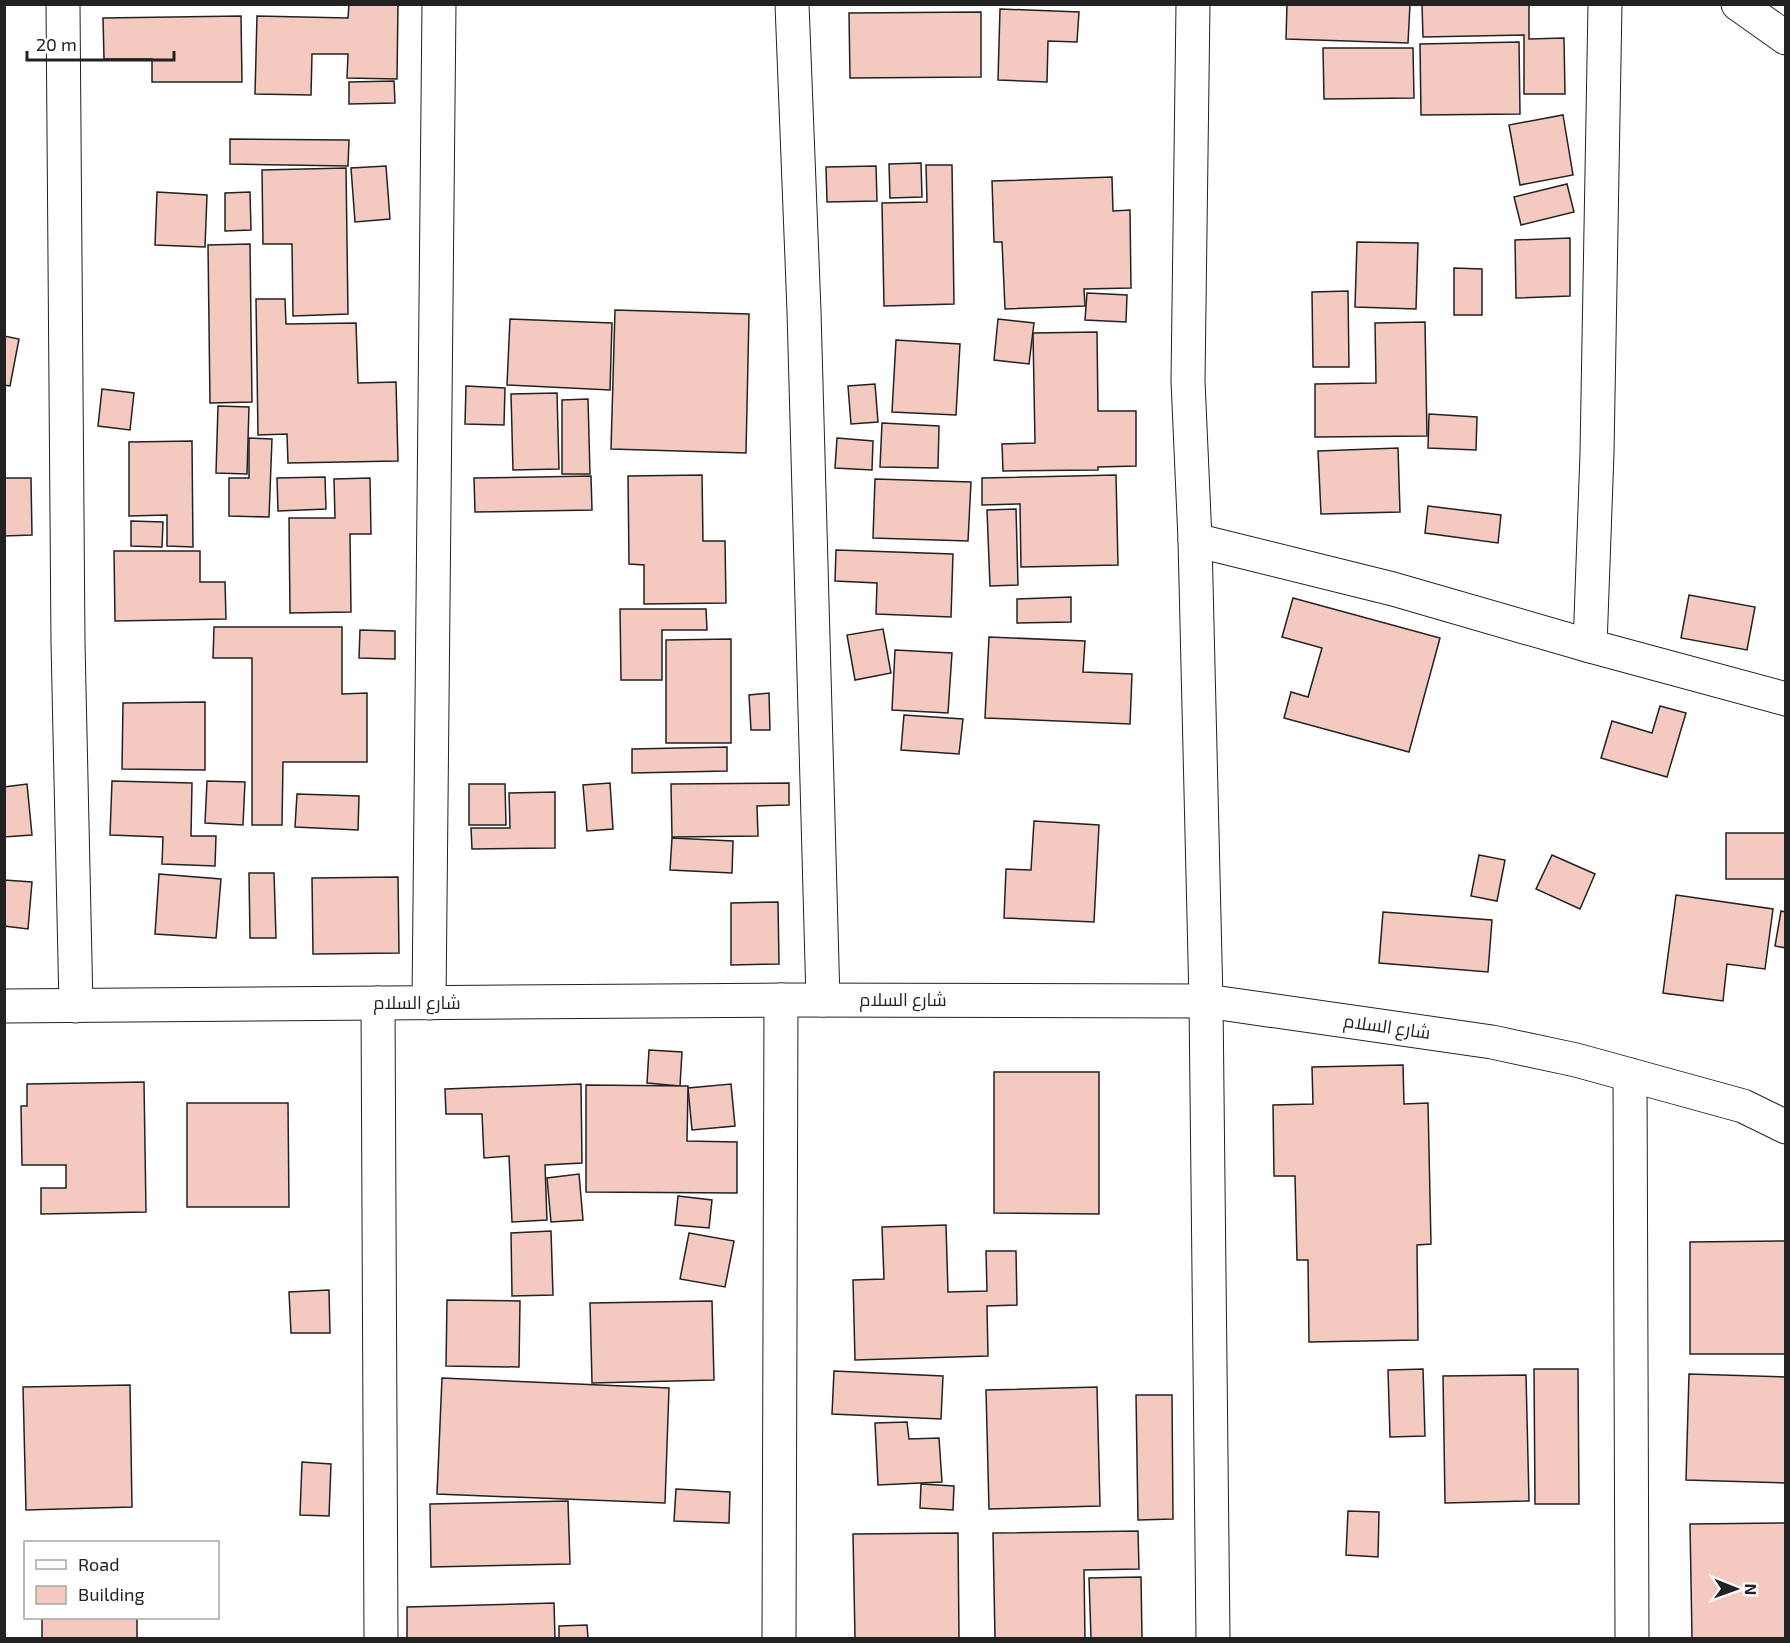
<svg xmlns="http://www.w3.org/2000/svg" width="1790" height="1643" font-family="'Exo 2',Cairo,sans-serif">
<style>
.building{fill:#f3c9c0;stroke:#222;stroke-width:1.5}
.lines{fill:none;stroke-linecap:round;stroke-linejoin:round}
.minor-casing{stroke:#222;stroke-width:35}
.tertiary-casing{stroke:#222;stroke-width:35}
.minor{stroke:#fff;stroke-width:33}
.tertiary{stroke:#fff;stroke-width:33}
.labels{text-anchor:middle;stroke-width:4.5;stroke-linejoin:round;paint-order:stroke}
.street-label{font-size:18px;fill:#222;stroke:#fff}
</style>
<rect width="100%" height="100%" fill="#fff"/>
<g class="building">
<polygon points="349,4 398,4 397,79 347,78 348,54 312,54 311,95 255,94 257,16 348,18"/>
<polygon points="1287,4 1410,4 1408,43 1286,39"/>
<polygon points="1422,4 1529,4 1529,39 1564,38 1565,94 1524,94 1524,35 1423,37"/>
<polygon points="1000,9 1079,12 1077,42 1048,41 1047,82 998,80"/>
<polygon points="981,12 981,77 850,78 849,13"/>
<polygon points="241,16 242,82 152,82 152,59 104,59 103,18"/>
<polygon points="1519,42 1520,114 1421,115 1420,44"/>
<polygon points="1323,48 1413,48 1414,98 1324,99"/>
<polygon points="394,81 395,103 349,104 349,82"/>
<polygon points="1563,115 1573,175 1520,185 1509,125"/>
<polygon points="230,139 349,140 348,166 230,164"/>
<polygon points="921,163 922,197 890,198 889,164"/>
<polygon points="926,165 952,165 954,304 884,306 882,203 927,202"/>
<polygon points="386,166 390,219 355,222 351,168"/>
<polygon points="876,166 877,201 827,202 826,167"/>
<polygon points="346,168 348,314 293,316 292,244 263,244 262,170"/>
<polygon points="1112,177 1113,211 1130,210 1131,288 1084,289 1085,306 1005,309 1002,242 994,242 992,181"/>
<polygon points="1567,184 1574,212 1521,225 1514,197"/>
<polygon points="157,192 207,195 205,247 155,245"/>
<polygon points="250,192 251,230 225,231 225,193"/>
<polygon points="1570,238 1570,296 1516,298 1515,240"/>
<polygon points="1357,242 1418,243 1416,309 1355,307"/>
<polygon points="250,244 252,402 210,403 208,245"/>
<polygon points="1454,268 1482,269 1482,315 1454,315"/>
<polygon points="1348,291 1349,367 1313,367 1312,292"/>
<polygon points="1087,293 1127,295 1126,322 1085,320"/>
<polygon points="256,299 285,299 286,324 356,323 358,383 396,382 398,461 288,463 287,434 258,435"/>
<polygon points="615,310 749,314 746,453 611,449"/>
<polygon points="510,319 612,323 610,390 507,385"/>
<polygon points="998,319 1034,323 1029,364 994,360"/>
<polygon points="1425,322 1427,436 1315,437 1315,384 1376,383 1375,323"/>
<polygon points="1097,332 1098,411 1136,411 1136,466 1098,467 1098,470 1003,471 1002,444 1035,443 1033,333"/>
<polygon points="4,336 19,339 10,386 4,385"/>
<polygon points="896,340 960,344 956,415 892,412"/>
<polygon points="875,384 878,422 851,424 848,386"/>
<polygon points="466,386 505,388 504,425 465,424"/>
<polygon points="102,389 134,393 130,430 98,426"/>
<polygon points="557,393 559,469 513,470 511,394"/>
<polygon points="588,399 590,474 562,474 562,400"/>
<polygon points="218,406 249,407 247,474 216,473"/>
<polygon points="1429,414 1477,417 1476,450 1428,448"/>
<polygon points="882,423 939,426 938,468 880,467"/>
<polygon points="249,438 272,439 269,517 229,516 229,478 249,478"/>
<polygon points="837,438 873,441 872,470 835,468"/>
<polygon points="192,441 193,547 167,546 167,515 129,516 129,442"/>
<polygon points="1398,448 1400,512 1321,514 1318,451"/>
<polygon points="702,475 703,541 725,541 726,603 644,604 644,565 629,564 628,476"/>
<polygon points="1116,475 1118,565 1021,567 1020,504 982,505 982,478"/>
<polygon points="591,476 592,510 475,512 474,478"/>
<polygon points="325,477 326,509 278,511 277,478"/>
<polygon points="4,478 31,478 32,535 4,536"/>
<polygon points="370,478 371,534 350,534 351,612 290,613 289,518 335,518 334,479"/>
<polygon points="875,479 971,482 968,541 873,538"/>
<polygon points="1428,506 1501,515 1498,543 1425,533"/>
<polygon points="1016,509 1018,585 990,586 987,510"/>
<polygon points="131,521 163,522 162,547 131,546"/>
<polygon points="836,550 953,554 951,617 876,614 877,583 835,581"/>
<polygon points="114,551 200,551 200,582 225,582 226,619 115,621"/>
<polygon points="1689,595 1755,607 1747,650 1681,638"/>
<polygon points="1071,597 1071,622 1017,623 1017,599"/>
<polygon points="1293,598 1440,638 1409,752 1284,718 1291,692 1308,697 1322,648 1282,637"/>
<polygon points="620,609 706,609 707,630 662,630 662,680 621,680"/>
<polygon points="214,627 342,627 342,694 367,693 367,762 283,762 282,825 252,825 252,658 213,658"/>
<polygon points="883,629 891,673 855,680 847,635"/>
<polygon points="360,630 395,631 395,659 359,658"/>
<polygon points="989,637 1085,641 1083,672 1132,674 1130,724 985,718"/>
<polygon points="731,639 731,743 666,743 666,640"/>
<polygon points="895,650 952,653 948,713 892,710"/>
<polygon points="769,693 770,730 751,730 749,695"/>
<polygon points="205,702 205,770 122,769 123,703"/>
<polygon points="1660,706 1686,713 1667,777 1601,758 1612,721 1652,733"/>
<polygon points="904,715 963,719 959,754 901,750"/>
<polygon points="727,747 727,771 632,773 632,749"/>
<polygon points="112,781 192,783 191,836 216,836 215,866 162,864 163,837 110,835"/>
<polygon points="207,781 245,782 243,825 205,823"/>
<polygon points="610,783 613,829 587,831 583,785"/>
<polygon points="789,783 789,805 757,806 758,836 672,837 671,784"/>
<polygon points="27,784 32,835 4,837 4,787"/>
<polygon points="469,784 505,784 506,825 469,825"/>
<polygon points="555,792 555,848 472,849 471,828 510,828 509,793"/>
<polygon points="297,794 359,796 358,830 295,827"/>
<polygon points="1034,821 1099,825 1094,922 1004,918 1006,869 1031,870"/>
<rect x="1726" y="833" width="60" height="46"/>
<polygon points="672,838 733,841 732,873 670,870"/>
<polygon points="1479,855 1505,860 1497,901 1471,896"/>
<polygon points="1552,855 1595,874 1580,909 1536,889"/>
<polygon points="249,873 274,873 276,938 250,938"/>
<polygon points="159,874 221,879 216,938 155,934"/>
<polygon points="398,877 399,953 313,954 312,878"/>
<polygon points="4,880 32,882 28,929 4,926"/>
<polygon points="1676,895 1773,909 1765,969 1727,964 1723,1001 1663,993"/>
<polygon points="778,902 779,964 731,965 731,903"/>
<polygon points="1781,911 1786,912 1786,948 1775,946"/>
<polygon points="1383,912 1492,920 1488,972 1379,963"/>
<polygon points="649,1050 682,1052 680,1086 647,1083"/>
<polygon points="1403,1065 1404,1104 1428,1103 1431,1244 1417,1245 1418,1340 1309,1342 1308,1260 1297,1260 1295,1176 1274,1176 1273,1105 1313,1104 1312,1067"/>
<polygon points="994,1072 1099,1072 1099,1214 994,1213"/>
<polygon points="144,1082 146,1212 41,1214 41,1188 66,1188 66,1165 22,1165 21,1106 27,1106 27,1084"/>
<polygon points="581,1084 582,1163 545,1165 547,1220 512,1222 509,1156 484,1158 482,1114 446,1114 445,1089"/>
<polygon points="731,1084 735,1126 692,1130 688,1088"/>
<polygon points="586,1085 688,1086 687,1141 737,1142 737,1193 586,1192"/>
<polygon points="187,1103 288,1103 289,1207 187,1207"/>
<polygon points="579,1174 583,1220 551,1222 547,1178"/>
<polygon points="678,1196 712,1200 709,1228 675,1225"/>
<polygon points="946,1225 948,1292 987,1291 986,1251 1016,1251 1017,1305 987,1306 988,1356 855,1360 853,1280 884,1279 882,1227"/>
<polygon points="551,1231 553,1295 512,1296 511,1233"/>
<polygon points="689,1233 734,1241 725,1287 680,1279"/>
<polygon points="1786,1241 1786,1354 1690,1354 1690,1242"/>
<polygon points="329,1290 330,1333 291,1333 289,1292"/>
<polygon points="447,1300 520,1301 519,1367 446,1366"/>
<polygon points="712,1301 714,1380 592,1383 590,1303"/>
<polygon points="1423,1369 1425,1436 1390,1437 1388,1370"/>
<polygon points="1534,1369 1578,1369 1579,1504 1535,1504"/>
<polygon points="834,1371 943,1376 941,1419 832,1414"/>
<polygon points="1689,1374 1786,1377 1786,1483 1686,1480"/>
<polygon points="1526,1375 1529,1501 1445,1503 1443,1376"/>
<polygon points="442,1378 669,1388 665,1503 437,1494"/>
<polygon points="130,1385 132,1507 26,1510 23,1387"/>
<polygon points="1097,1387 1100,1506 989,1509 986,1390"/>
<polygon points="1136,1395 1172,1395 1173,1519 1138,1520"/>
<polygon points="907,1422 909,1439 939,1438 942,1482 878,1485 875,1423"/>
<polygon points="302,1462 331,1464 329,1516 300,1515"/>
<polygon points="921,1484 954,1486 953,1510 920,1508"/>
<polygon points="676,1489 730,1492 729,1523 674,1521"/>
<polygon points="568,1501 570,1564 431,1567 430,1504"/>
<polygon points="1348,1511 1379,1512 1378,1557 1346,1555"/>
<polygon points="1786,1523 1786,1638 1692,1638 1690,1524"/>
<polygon points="1138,1531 1139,1569 1084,1570 1085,1638 995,1638 993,1533"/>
<polygon points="958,1533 959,1638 855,1638 853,1534"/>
<polygon points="1141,1577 1142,1638 1091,1638 1089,1578"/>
<polygon points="554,1603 555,1638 407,1638 407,1607"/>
<rect x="42" y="1618" width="95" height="20"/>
<polygon points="587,1625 588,1638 559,1638 559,1626"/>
</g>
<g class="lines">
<defs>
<g id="minor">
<polyline points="63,4 68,643 76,1006"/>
<polyline points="792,4 804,311 823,1000"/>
<polyline points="1193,4 1188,381 1195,540 1206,1001 1213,1638"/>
<polyline points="1738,4 1786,38"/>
<polyline points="1195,540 1393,589 1590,646 1786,699"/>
<polyline points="1590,646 1597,453 1605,4"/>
<polyline points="378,1003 381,1638"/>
<polyline points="429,1003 439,4"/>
<polyline points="1630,1075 1632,1638"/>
<polyline points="779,1638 781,1000"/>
</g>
<polyline id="tertiary" points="4,1006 781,1000 1206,1001 1492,1042 1576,1060 1743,1106 1786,1127"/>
</defs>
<use href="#minor" class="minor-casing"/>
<use href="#tertiary" class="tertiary-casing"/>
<use href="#minor" class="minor"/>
<use href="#tertiary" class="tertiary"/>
</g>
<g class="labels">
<g class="street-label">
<text x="903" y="1006">شارع السلام</text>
<text x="417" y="1009">شارع السلام</text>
<text transform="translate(1387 1027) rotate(8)" y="6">شارع السلام</text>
</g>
</g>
<rect width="1790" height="1643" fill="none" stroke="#222222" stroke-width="12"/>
<rect x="24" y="1541" width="195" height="78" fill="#ffffff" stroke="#a7a7a7" stroke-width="1.5"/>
<rect x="36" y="1560" width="30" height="9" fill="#ffffff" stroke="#a7a7a7" stroke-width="1.5"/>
<text x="78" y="1571" font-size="18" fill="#222222">Road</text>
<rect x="36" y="1586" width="30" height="18" fill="#f3c9c0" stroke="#a7a7a7" stroke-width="1.5"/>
<text x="78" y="1601" font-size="18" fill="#222222">Building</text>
<g transform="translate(1736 1589) rotate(91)" stroke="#ffffff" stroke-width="4.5" paint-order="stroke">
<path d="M0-4.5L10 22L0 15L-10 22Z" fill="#222222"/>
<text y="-9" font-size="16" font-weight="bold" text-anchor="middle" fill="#222222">N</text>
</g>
<path d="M27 51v9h147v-9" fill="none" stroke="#222222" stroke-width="3"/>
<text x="36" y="51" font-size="18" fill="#222222" stroke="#ffffff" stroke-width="4.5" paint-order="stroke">20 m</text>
</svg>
